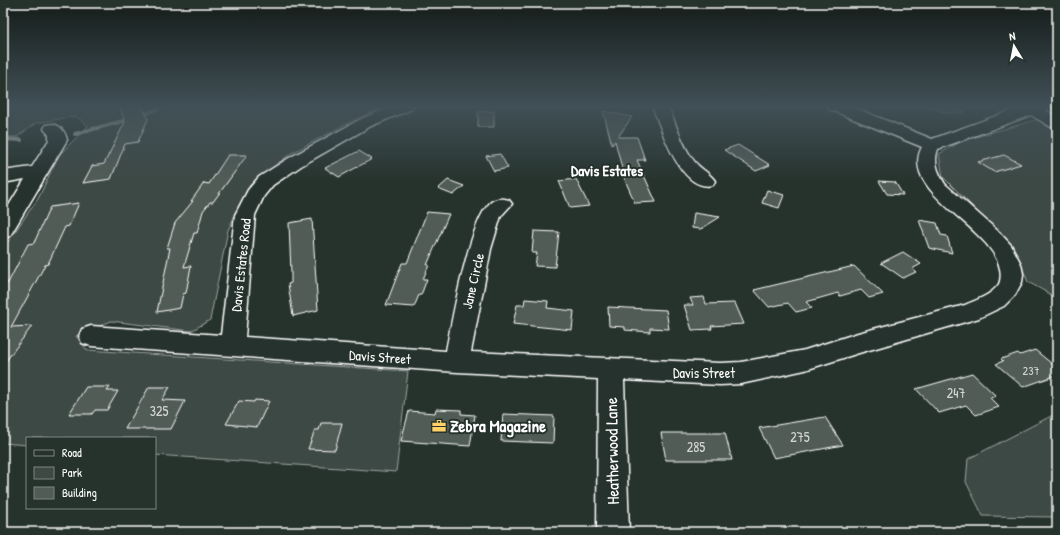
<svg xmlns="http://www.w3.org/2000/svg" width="1060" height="535" font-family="'Patrick Hand',sans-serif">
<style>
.green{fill:#3e4944;stroke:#9ea4a2}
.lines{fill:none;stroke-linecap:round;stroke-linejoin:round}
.stream{stroke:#a4a9a7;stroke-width:4}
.building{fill:#515c57;stroke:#fff}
.minor-casing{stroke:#fff;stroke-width:3}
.minor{fill:#26332d;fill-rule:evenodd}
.labels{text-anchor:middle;stroke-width:4;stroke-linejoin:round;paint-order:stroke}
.number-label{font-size:12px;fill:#d4d6d5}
.street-label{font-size:14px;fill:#fff;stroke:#26332d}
.near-number-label{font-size:14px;fill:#d4d6d5}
.neighbourhood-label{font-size:15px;font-weight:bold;fill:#fff;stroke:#26332d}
.near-poi-label{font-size:17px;font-weight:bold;fill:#fff;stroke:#26332d;text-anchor:start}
.near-street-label{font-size:17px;fill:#fff;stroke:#26332d}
</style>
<rect width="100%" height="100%" fill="#26332d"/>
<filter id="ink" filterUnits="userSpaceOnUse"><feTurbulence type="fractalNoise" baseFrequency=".025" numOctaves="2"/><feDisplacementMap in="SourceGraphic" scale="8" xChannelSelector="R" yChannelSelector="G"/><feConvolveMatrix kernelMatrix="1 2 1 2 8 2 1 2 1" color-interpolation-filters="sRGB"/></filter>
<g filter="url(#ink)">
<g class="green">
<polygon points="3,106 387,106 357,118 290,154 250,185 228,230 210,320 191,331 111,321 76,336 87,350 408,371 396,472 155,455 155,438 27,438 27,445 3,443 3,249 39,197 58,156 88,126 76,116 36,123 17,137 3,137"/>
<polygon points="929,106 956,106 965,112 946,113"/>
<polygon points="1039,119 1057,129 1057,298 1028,282 1016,252 987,221 943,177 939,154 962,141"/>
<polygon points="1057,413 1057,517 983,516 966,482 968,459"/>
</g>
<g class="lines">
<g class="stream">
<polyline points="140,116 165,106"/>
<polyline points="75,134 130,119"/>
<polyline points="3,139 21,140"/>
</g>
</g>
<g class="building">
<polygon points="119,106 142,106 148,119 138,142 125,144 111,179 83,183 92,166 104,164 125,122"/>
<polygon points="494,111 494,127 478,127 478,112"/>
<polygon points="603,111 632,117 618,137 637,137 645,160 637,160 656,202 635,203 625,180 615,141 612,145"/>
<polygon points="738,145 770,165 756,171 724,150"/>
<polygon points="359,151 372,159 339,177 325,168"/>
<polygon points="500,154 508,168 494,171 486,156"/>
<polygon points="228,155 247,155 213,202 210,202 203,211 197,233 194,233 184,267 191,266 186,293 183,294 180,308 157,312 170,248 167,248 175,223 193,201 191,201 204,183 209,184"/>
<polygon points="1004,155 1021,164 994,172 978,162"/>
<polygon points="576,179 589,206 570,208 559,181"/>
<polygon points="448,180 464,186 453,195 438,189"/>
<polygon points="879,181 895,182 903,195 887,194"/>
<polygon points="767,190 784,195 779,208 762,203"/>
<polygon points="79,203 69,226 65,227 48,264 45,265 11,327 32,326 3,365 3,284 8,283 28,244 34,243 50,207"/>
<polygon points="427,212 449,214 427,265 429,265 423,279 427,279 421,295 419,295 414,307 386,305 402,263 407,263"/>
<polygon points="694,213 720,217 701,229 692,228"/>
<polygon points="312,219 318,310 293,316 288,284 291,283 291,273 289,223"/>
<polygon points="919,220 937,223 941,235 947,236 952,253 929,248"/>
<polygon points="534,231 559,232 555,267 535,266 537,253 532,253"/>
<polygon points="903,252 921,264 912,269 916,272 903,278 881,263"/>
<polygon points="854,266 883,294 869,298 861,290 840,296 838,293 806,302 812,308 796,312 788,303 769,307 754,290"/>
<polygon points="704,297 706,304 735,303 744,324 711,326 712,329 692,330 684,305 693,305 690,298"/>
<polygon points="525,299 548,301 547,308 574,311 572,330 513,324 517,305 524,305"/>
<polygon points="608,307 666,310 669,329 650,328 650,332 625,330 625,327 609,326"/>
<polygon points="1035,350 1057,368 1057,375 1023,387 996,364 1003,361 1001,359 1018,353 1020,355"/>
<polygon points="972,373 996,396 990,398 999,407 976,415 966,405 939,413 916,389"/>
<polygon points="86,387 110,387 107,391 118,391 107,410 95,410 92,414 69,414"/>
<polygon points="149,387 170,387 162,400 185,401 171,429 125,429"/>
<polygon points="255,400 269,401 257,427 226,424 239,401 254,402"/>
<polygon points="436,409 461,410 461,414 475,415 470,446 401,441 409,411 435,413"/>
<polygon points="503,414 554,416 553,443 501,441"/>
<polygon points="825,417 843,445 774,458 759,428"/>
<polygon points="321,423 342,423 335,450 308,449 315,430 319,430"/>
<polygon points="661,433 725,433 732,460 666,460"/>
</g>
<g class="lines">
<defs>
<g id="minor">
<path d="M391 106H414L412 109 371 126 301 166 273 185 264 196 255 215 245 337 446 351C452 320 469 224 489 204 495 198 501 198 509 200L512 204 501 216 491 249 471 352 720 363 741 362 805 350 858 333 965 305C976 300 992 295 999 284 1001 280 1001 273 1000 269 993 227 898 192 922 147L829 109 827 106H850L932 139 1024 106H1048L1045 110 1057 117V129L1051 127 1031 115 938 149C933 162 938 173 945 184L999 232 1011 245 1021 264 1023 274 1022 282 1015 295 1004 306 979 318 859 353 805 370 741 384 720 385 624 380 629 532H597L598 379 457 372 91 346 82 343 79 336 82 329 91 326 221 335 235 215 248 190 259 177 289 158 359 120Z"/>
<path d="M652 106H668C676 124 682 146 694 161 700 169 710 173 715 181L713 185C680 193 662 129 652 106Z"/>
<path d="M52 124C61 126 65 131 67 140L10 236 3 238V215L25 179 3 183V171L32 167 49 140V135L44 129 46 125Z"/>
</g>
</defs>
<use href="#minor" class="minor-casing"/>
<use href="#minor" class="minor"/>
</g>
</g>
<linearGradient id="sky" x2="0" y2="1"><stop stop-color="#151c19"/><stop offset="0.59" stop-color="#415057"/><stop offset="1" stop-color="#415057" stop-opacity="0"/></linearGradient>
<rect width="1060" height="181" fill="url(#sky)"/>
<defs>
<symbol id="office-bare" viewBox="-9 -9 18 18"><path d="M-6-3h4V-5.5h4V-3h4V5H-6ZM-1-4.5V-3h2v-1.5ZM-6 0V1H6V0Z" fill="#ffd166" stroke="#26332d" stroke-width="2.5" paint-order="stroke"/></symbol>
</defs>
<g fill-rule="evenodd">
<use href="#office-bare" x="429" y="416" width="20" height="20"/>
</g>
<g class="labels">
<g class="number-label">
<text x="1031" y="375">237</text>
</g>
<g class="street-label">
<text transform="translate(241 265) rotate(-84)" y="5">Davis Estates Road</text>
<text transform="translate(473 281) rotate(-77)" y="5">Jane Circle</text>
<text transform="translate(380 357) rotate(4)" y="5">Davis Street</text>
<text x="704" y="378">Davis Street</text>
</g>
<g class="near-number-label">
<text x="956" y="398">247</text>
<text x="159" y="416">325</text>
<text x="800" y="442">275</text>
<text x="696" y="452">285</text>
</g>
<g class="neighbourhood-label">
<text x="607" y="176">Davis Estates</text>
</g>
<g class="near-poi-label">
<text x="450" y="432">Zebra Magazine</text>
</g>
<g class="near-street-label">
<text transform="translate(612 451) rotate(-91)" y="6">Heatherwood Lane</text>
</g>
</g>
<rect width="1060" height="535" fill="none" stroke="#26332d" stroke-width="16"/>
<rect x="8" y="8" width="1044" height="519" fill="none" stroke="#fff" stroke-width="1.5" filter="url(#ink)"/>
<rect x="26" y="437" width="130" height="72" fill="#26332d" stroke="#7d8581"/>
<rect x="34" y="450" width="20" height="6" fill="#26332d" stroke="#7d8581"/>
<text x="62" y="457" font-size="12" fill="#ffffff">Road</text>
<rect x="34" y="467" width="20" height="12" fill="#3e4944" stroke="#7d8581"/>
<text x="62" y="477" font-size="12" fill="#ffffff">Park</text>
<rect x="34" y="487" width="20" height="12" fill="#515c57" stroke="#7d8581"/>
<text x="62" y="497" font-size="12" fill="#ffffff">Building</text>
<g transform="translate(1014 46) rotate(350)" stroke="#26332d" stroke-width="3" paint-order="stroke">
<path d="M0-3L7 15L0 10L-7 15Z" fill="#ffffff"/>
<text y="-6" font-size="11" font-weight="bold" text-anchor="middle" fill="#ffffff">N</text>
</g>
</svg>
